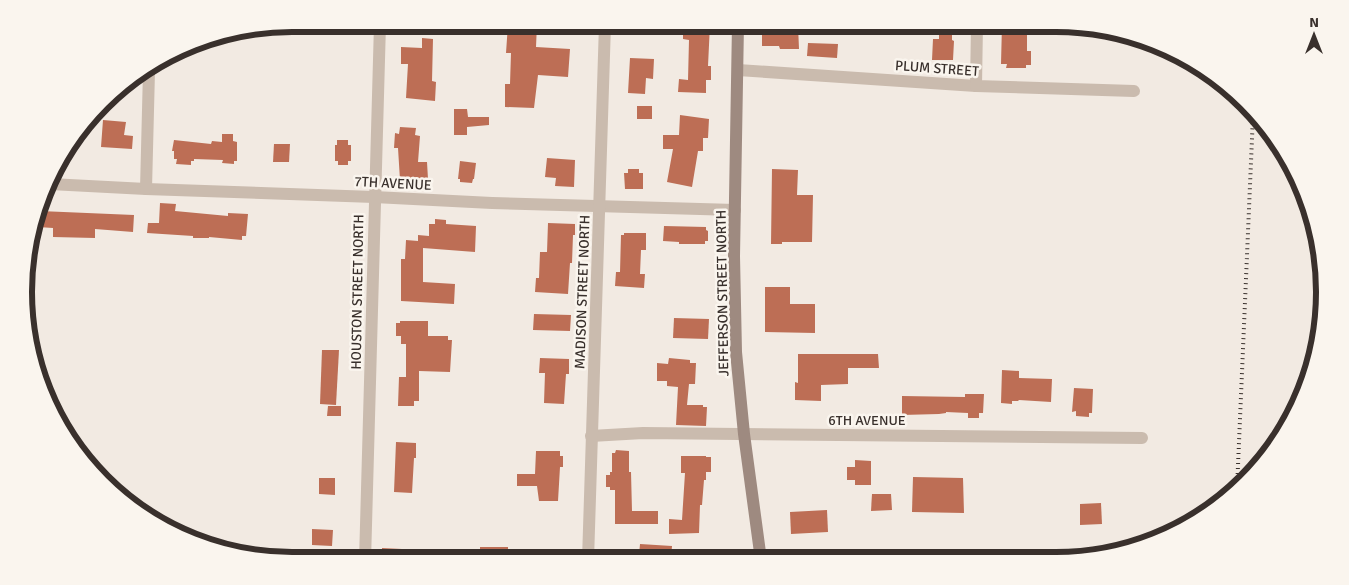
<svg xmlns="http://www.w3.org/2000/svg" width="1349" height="585" font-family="Signika,sans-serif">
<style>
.building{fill:#bd6e55}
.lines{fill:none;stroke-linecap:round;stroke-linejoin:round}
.street{stroke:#cabbae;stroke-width:12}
.secondary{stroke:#9e8a80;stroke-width:12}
.rail{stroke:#39302c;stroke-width:4;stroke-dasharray:1 4;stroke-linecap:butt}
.labels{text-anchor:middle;stroke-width:5;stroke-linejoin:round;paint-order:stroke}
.street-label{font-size:14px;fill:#39302c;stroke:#faf5ee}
.rim{fill:none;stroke:#39302c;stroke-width:6}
</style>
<rect width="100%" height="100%" fill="#f2eae2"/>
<g class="building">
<polygon points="508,24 537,24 536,47 570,49 568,77 538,75 534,108 505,107 505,84 510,84 511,53 506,53"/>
<polygon points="681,24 710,24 708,66 711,66 711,80 706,80 706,93 678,92 679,79 688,80 689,40 683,39 683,34 681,34"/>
<polygon points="1002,24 1027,24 1027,51 1031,51 1031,65 1026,65 1026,68 1006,68 1007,64 1001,64"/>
<polygon points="762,25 798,25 799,49 780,49 779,46 762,46"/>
<polygon points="939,31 952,32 952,40 954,41 953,60 932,60 933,39 939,39"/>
<polygon points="422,38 433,39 432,81 436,82 435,101 406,98 408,64 401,64 401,47 422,48"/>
<polygon points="808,43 838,44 837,58 807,56"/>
<polygon points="630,58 654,59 653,79 646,78 645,94 628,93"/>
<rect x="637" y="106" width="15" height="13"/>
<polygon points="454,109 467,109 468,117 489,117 489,125 467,127 467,135 454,135"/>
<polygon points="680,115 709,119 708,138 703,138 703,151 698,151 692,187 667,182 673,149 663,149 663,135 679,135"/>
<polygon points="103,120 126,122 124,135 133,136 132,149 101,147"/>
<polygon points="400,127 416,128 415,135 420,136 418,162 427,162 428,179 400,180 398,148 394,148 395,133 399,134"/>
<polygon points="222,134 233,134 233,141 237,142 237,161 234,161 234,164 222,163 223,160 194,159 194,161 191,161 191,165 176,164 177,159 174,159 174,151 172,151 174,140 211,144 212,141 222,142"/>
<polygon points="337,140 348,140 348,145 351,145 351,161 348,161 348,165 338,165 338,161 335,161 335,145 337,145"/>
<polygon points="274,144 290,144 289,162 273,162"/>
<polygon points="547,158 575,160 574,187 555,186 556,178 545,177"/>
<polygon points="460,161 476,163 474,179 473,179 472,183 460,182 460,179 458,179"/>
<polygon points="628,169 639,169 639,173 643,173 643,189 625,189 624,173 628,173"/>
<polygon points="772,169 798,170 797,195 813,195 812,242 782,242 782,244 771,244"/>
<polygon points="160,203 176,204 175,211 228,216 228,213 248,214 246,236 242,236 242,240 209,237 209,238 193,238 193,236 147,233 148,223 159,223"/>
<polygon points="40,211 134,215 133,232 95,229 95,238 53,237 53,228 38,227"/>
<polygon points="435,219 446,220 446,224 476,226 475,252 423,248 423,282 455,284 454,304 401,301 401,259 405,259 406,240 418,241 418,235 429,236 429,224 435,224"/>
<polygon points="548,223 575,224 575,235 573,235 572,263 570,263 568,294 535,292 536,278 539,278 540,252 547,252"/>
<polygon points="664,226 706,227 706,230 708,231 708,241 705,241 705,244 679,244 679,242 663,241"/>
<polygon points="624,233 646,233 646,250 641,250 640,274 645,274 644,288 615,286 616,272 620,272 621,235 624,235"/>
<polygon points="765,287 790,287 790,304 815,304 815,333 765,332"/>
<polygon points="534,314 571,315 570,331 533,330"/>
<polygon points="674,318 709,319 708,339 673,338"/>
<polygon points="400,321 428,321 428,336 448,336 448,340 452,340 450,372 419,371 419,401 414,401 414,406 398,406 399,377 406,377 406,344 401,344 401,336 396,336 396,323 400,323"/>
<polygon points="322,350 339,350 336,405 320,404"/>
<polygon points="798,354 878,354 879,368 848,368 848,384 821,385 821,401 795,400 795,382 798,383"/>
<polygon points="540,358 569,359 569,374 566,374 564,404 544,403 545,373 539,373"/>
<polygon points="669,358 690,360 690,363 696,363 695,384 689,384 687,405 703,405 703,407 707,407 706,426 676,425 678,387 667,386 667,381 657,381 657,363 668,364"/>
<polygon points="1002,370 1019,371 1019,378 1052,379 1051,402 1019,400 1018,401 1012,401 1012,404 1001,403"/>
<polygon points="1074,388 1093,389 1092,413 1089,413 1089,417 1076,416 1076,411 1072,412"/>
<polygon points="965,394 984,394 983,413 979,413 979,418 968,418 968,413 946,412 946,413 939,414 902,415 902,396 965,397"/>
<polygon points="328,406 341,406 341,416 327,416"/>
<polygon points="396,442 416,443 416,458 414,458 412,493 394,492"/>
<polygon points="616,450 629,451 629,472 631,472 632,511 658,511 658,524 615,524 615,490 610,490 610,487 606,487 606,475 610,475 610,472 612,472 612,453 615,453"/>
<polygon points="536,451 560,451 560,456 563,456 563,467 560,467 558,501 539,501 537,486 517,486 517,474 535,474"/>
<polygon points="681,456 706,456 706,457 711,457 711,472 706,472 706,480 704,480 702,505 700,505 699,533 669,534 669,519 682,520 685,473 681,473"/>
<polygon points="855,460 871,461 871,485 855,485 855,480 847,480 847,467 855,467"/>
<polygon points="913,477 963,478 964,513 912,512"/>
<polygon points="319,478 335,478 335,495 319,494"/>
<polygon points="872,494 891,494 892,510 871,511"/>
<polygon points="1101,503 1102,524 1080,525 1080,504"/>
<polygon points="827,510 828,532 791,534 790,512"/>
<polygon points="312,529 333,530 332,546 312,545"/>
<polygon points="640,544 672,546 671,557 639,555"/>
<rect x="480" y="547" width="28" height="14"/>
<polygon points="382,548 402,549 402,561 382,561"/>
</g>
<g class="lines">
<g class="street">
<polyline points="738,70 976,86 1134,91"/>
<polyline points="976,86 977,24"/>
<polyline points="50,184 146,189 374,197 492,203 735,210"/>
<polyline points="146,189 149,71"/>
<polyline points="591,436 643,433 1142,438"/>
<polyline points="588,560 605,24"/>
<polyline points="365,561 380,24"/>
</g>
<polyline class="secondary" points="738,24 734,256 736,352 744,434 761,560"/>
<g class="rail">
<polyline points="1304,391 1315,347"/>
<polyline points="1237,489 1253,115"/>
</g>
</g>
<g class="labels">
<g class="street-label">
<text transform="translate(937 68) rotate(4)" y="5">PLUM STREET</text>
<text transform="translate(393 183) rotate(3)" y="5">7TH AVENUE</text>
<text transform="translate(357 292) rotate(-89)" y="5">HOUSTON STREET NORTH</text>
<text transform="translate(582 292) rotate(-88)" y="5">MADISON STREET NORTH</text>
<text transform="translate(722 293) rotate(-91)" y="5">JEFFERSON STREET NORTH</text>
<text x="867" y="425">6TH AVENUE</text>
</g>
</g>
<path d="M0 0H1349V585H0ZM292 32H1056A260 260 0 0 1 1316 292V292A260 260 0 0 1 1056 552H292A260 260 0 0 1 32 292V292A260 260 0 0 1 292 32Z" fill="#faf5ee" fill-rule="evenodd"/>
<path class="rim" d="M292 32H1056A260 260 0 0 1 1316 292V292A260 260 0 0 1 1056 552H292A260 260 0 0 1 32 292V292A260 260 0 0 1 292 32Z"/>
<g transform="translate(1314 35)" stroke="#faf5ee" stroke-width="4" paint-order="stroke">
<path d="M0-4L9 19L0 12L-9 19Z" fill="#39302c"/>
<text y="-8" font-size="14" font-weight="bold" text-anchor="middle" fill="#39302c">N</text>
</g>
</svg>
